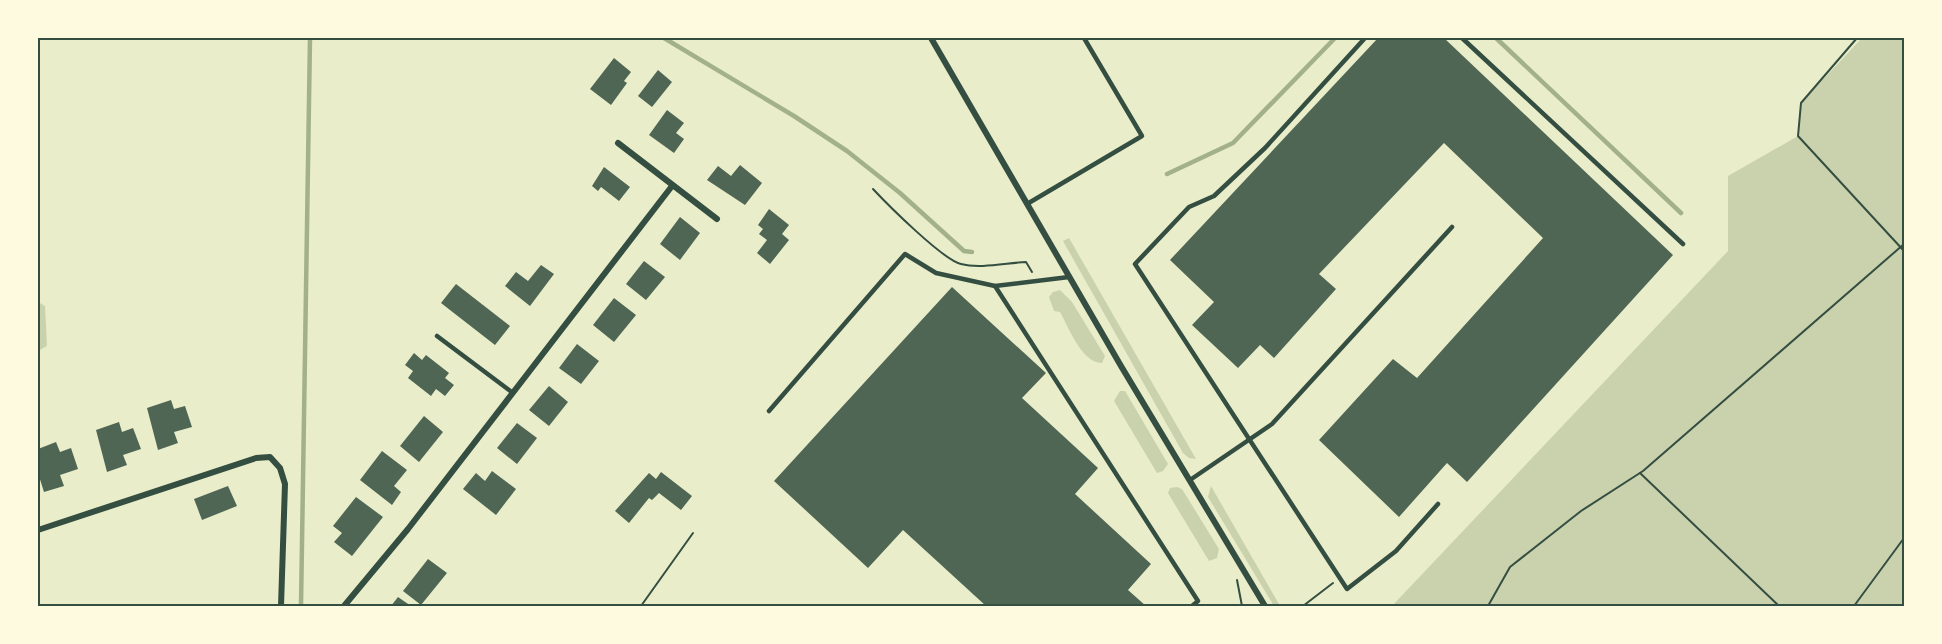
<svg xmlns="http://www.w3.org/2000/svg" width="1942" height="644" font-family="'Nunito Sans',sans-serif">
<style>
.green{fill:#cad2ad}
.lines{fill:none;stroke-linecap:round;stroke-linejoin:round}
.stream{stroke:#a3b18a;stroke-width:4.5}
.building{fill:#4f6655}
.path{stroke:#344e41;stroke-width:2}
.service{stroke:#344e41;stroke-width:4.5}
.minor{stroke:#344e41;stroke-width:6}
.neatline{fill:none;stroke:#344e41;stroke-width:2}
</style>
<rect width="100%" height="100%" fill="#e9edc9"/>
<g class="green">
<polygon points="1862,38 1904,38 1904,606 1392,606 1728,251 1728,176 1798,136 1801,103"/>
<polygon points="1069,238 1196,459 1189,458 1183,453 1063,241"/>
<path d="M1060 290 1072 302 1105 356 1102 363C1082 363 1069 328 1060 312L1054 311 1049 297 1053 292Z"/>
<polygon points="38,302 45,306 47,346 38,351"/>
<polygon points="1120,391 1125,391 1168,464 1163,471 1157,473 1114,401"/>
<polygon points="1211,486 1280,606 1274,606 1208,497"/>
<polygon points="1177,487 1182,489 1219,549 1217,558 1209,561 1168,493 1170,488"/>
</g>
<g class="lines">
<g class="stream">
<polyline points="664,38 794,116 847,151 900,193 964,251 972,252"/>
<polyline points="1496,38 1681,213"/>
<polyline points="1167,174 1233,143 1335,38"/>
<polyline points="301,606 310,38"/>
</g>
</g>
<g class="building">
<polygon points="1378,38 1444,38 1673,255 1467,482 1447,463 1399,517 1319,440 1393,359 1417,378 1543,238 1444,143 1319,274 1336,289 1274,358 1260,345 1238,368 1192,325 1214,302 1170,260"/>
<polygon points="614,58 631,72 624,81 627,83 611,105 590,89"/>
<polygon points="658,70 672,82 652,107 638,96"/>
<polygon points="667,110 684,123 676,133 684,139 674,153 649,135"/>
<polygon points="740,165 762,183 745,205 707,180 718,166 731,176"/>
<polygon points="604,167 630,187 619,201 601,187 598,191 592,186"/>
<polygon points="769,209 789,225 782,234 789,240 770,264 757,253 767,240 759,234 763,229 758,225"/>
<polygon points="680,217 700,233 680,260 660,244"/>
<polygon points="644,261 665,277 646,300 626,284"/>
<polygon points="541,265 554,274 530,306 505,286 516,272 528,281"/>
<polygon points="456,284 510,326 495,345 441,303"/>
<polygon points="952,287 1046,373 1022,398 1098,468 1075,494 1151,564 1128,590 1146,606 986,606 903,530 868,568 774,481"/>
<polygon points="614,298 636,315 614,342 593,325"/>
<polygon points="577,344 599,361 581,384 559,368"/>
<polygon points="414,353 422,360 426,355 449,373 445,378 454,385 445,396 436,389 431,396 408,378 413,371 405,365"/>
<polygon points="549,386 568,402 549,426 529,410"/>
<polygon points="171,400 174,409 185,406 192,427 174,432 178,443 158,450 147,408"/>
<polygon points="424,416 443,432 419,462 400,446"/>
<polygon points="119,422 122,432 133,428 141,449 123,455 127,465 107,472 96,430"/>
<polygon points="517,423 537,438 517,464 497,448"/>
<polygon points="56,442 60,452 71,448 78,469 60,475 64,486 44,492 38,473 38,449"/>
<polygon points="382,451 407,470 394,486 401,492 392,505 360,480"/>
<polygon points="492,471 516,489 496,515 463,489 476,473 485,481"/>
<polygon points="661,472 692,496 681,510 659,493 652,500 649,498 629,523 615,511 649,473 656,479"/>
<polygon points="228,486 237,506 202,520 194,499"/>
<polygon points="356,497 383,517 352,556 334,542 342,533 333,526"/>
<polygon points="428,559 447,573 421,605 403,591"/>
<polygon points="398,597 411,606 391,606"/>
</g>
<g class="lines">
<g class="path">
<polyline points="1857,38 1801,103 1798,136 1904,251"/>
<path d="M873 189C887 204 943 260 961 264 980 269 1006 263 1026 262L1032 272"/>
<polyline points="1640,473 1779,606"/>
<polyline points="1237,580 1242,606"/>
<polyline points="641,606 693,533"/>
<polyline points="1303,606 1333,583"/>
<polyline points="1488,606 1510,567 1581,511 1643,471 1904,244"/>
<polyline points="1854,606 1904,538"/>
</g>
<g class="service">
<polyline points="1365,38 1265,148 1214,196 1189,207 1135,264 1347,589 1396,551 1438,504"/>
<polyline points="1462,38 1683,244"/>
<polyline points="1027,204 1142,136 1084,38"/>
<polyline points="995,286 1198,601 1192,606"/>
<polyline points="437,336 513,393"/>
<polyline points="769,411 905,254 936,273 995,286 1069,277"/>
<polyline points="1190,480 1272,424 1452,227"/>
</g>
<g class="minor">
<polyline points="931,38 1121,366 1265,606"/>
<polyline points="618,143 717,219"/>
<polyline points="38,530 256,458 270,457 280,468 285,484 281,606"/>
<polyline points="344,606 408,529 672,186"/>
</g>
</g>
<rect width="1942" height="644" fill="none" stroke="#fefae0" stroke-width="78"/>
<rect x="39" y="39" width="1864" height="566" class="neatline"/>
</svg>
